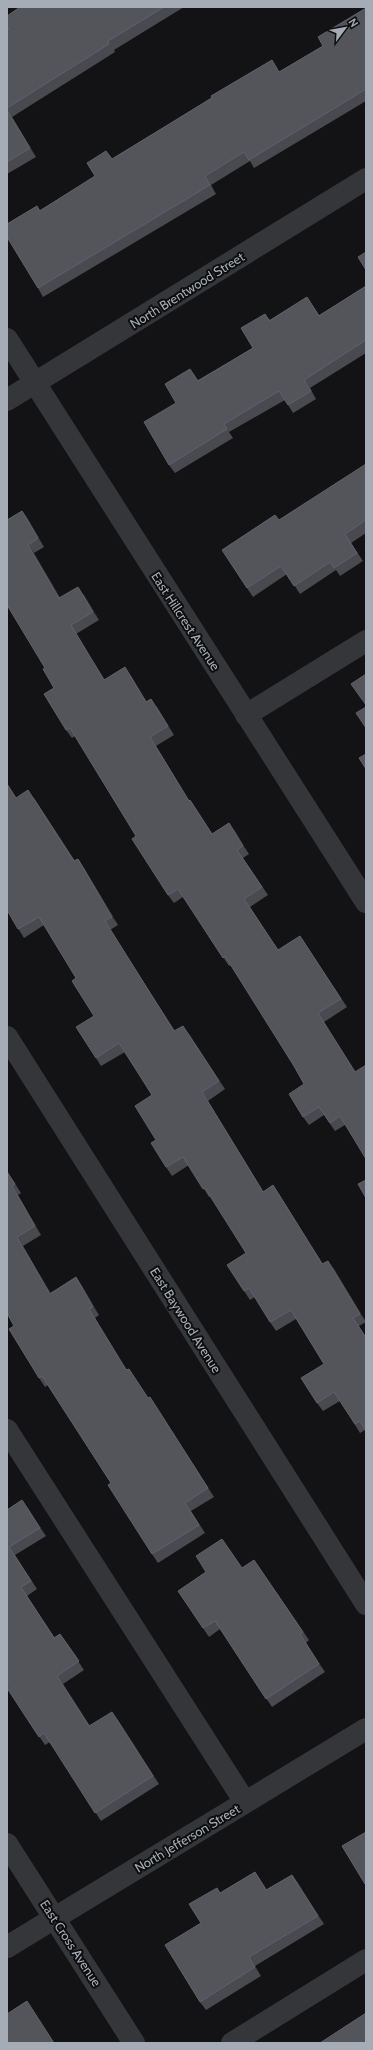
<svg xmlns="http://www.w3.org/2000/svg" width="373" height="2050" font-family="Cabin,sans-serif">
<style>
.lines{fill:none;stroke-linecap:round;stroke-linejoin:round}
.minor{stroke:#343639;stroke-width:22}
.wall{fill:#494a50}
.shaded-wall{fill:#2f3034}
.building{fill:#53555b;stroke:#606269}
.labels{text-anchor:middle;stroke-width:4;stroke-linejoin:round;paint-order:stroke}
.street-label{font-size:13px;fill:#a5acb5;stroke:#0e0e0f}
</style>
<rect width="100%" height="100%" fill="#131315"/>
<g class="lines">
<g class="minor">
<polyline points="7,339 366,902"/>
<polyline points="7,400 366,179"/>
<polyline points="246,715 366,641"/>
<polyline points="7,1037 366,1604"/>
<polyline points="7,1430 245,1802"/>
<polyline points="7,1844 134,2043"/>
<polyline points="7,1947 366,1729"/>
<polyline points="232,2043 366,1960"/>
</g>
</g>
<g class="wall">
<polygon points="20,7 184,7 114,50 115,52 12,117 36,157 7,174 7,30 9,29"/>
<polygon points="366,8 366,101 254,168 250,161 211,185 216,194 43,297 38,288 40,210 95,176 112,159 272,60 279,72 323,46"/>
<polygon points="366,286 366,353 310,388 316,399 293,413 285,400 229,432 233,438 175,473 169,465 176,403 198,380 253,348 265,314 270,320 307,297 319,315"/>
<polygon points="366,464 366,533 351,543 363,561 340,576 336,570 300,594 287,574 253,597 247,588"/>
<polygon points="22,511 28,519 44,547 34,553 60,598 84,595 99,620 76,634 104,679 131,676 146,701 157,707 174,735 156,746 189,801 196,809 212,834 229,823 249,854 243,858 268,895 250,907 278,950 300,936 347,1007 324,1022 345,1125 335,1131 324,1115 309,1125 303,1117 304,1084 294,1066 231,965 229,966 183,897 174,903 168,895 136,836 75,736 72,738 66,730 54,688 45,668"/>
<polygon points="7,783 16,798 34,798 75,861 78,859 84,868 118,925 110,930 175,1031 189,1034 225,1089 208,1101 263,1191 279,1194 323,1264 334,1269 366,1322 359,1326 366,1337 366,1430 365,1430 360,1433 340,1401 323,1411 317,1403 324,1364 296,1319 276,1331 270,1322 255,1297 250,1300 244,1291 246,1253 211,1196 209,1197 189,1165 172,1176 166,1167 156,1140 152,1095 125,1052 101,1066 96,1058 94,1016 76,978 44,925 24,938 7,910"/>
<polygon points="7,1171 21,1193 18,1195 41,1235 23,1246 50,1293 76,1277 82,1286 99,1315 95,1318 127,1370 148,1398 155,1405 214,1497 191,1511 205,1533 158,1563 152,1554 111,1483 48,1385 45,1387 39,1378 14,1326 7,1313"/>
<polygon points="22,1500 46,1536 15,1555 37,1589 27,1596 55,1638 60,1634 84,1670 63,1684 90,1726 118,1720 159,1784 101,1821 50,1742 45,1745 7,1688 9,1681 7,1510"/>
<polygon points="254,1560 309,1640 306,1643 325,1672 272,1707 220,1629 209,1637 178,1591 242,1568"/>
<polygon points="255,1872 267,1890 292,1875 324,1924 255,1966 261,1976 206,2010 200,2002 201,1923 217,1888 220,1893"/>
</g>
<g class="shaded-wall">
<polygon points="7,110 12,117 36,157 30,148"/>
<polygon points="304,380 310,388 316,399 311,391"/>
<polygon points="22,511 28,519 44,547 38,538"/>
<polygon points="28,545 34,553 65,606 59,598"/>
<polygon points="78,587 84,595 99,620 93,612"/>
<polygon points="71,625 76,634 110,688 104,680"/>
<polygon points="125,667 131,676 152,710 146,702"/>
<polygon points="151,699 157,707 174,735 168,726"/>
<polygon points="150,737 156,746 195,810 189,801"/>
<polygon points="229,823 235,831 249,854 243,846"/>
<polygon points="78,859 84,868 118,925 112,917"/>
<polygon points="105,921 110,930 180,1040 174,1031"/>
<polygon points="318,1013 324,1022 361,1080 355,1072"/>
<polygon points="183,1026 189,1034 225,1089 219,1081"/>
<polygon points="202,1092 208,1101 269,1200 263,1192"/>
<polygon points="273,1185 279,1194 328,1273 322,1264"/>
<polygon points="12,1186 18,1195 41,1235 35,1226"/>
<polygon points="17,1237 23,1246 56,1302 50,1294"/>
<polygon points="328,1261 334,1269 366,1322 360,1314"/>
<polygon points="76,1277 82,1286 99,1315 93,1307"/>
<polygon points="89,1309 95,1318 132,1379 126,1370"/>
<polygon points="22,1500 28,1508 46,1536 40,1528"/>
<polygon points="300,1634 306,1643 325,1672 319,1664"/>
<polygon points="57,1676 63,1684 95,1734 89,1726"/>
<polygon points="112,1712 118,1720 159,1784 153,1776"/>
<polygon points="255,1872 261,1880 272,1899 266,1890"/>
<polygon points="292,1875 298,1883 324,1924 318,1916"/>
<polygon points="249,1957 255,1966 261,1976 255,1967"/>
</g>
<g class="building">
<polygon points="20,7 164,7 108,41 109,44 7,108 7,30 9,29 7,27 7,16"/>
<polygon points="366,8 366,89 249,160 244,152 205,176 210,185 38,288 7,237 7,224 37,206 40,211 95,176 87,163 106,151 112,159 212,98 211,96 272,60 279,72 323,46 318,37"/>
<polygon points="7,110 30,148 7,162"/>
<polygon points="366,252 366,270 358,257"/>
<polygon points="366,286 366,340 304,380 311,391 288,405 279,391 224,424 227,429 169,465 144,422 176,403 165,384 190,369 198,381 253,348 241,328 265,314 269,321 307,297 319,316"/>
<polygon points="366,464 366,520 345,534 357,553 334,568 330,562 294,586 281,566 247,588 222,550 275,515 279,520"/>
<polygon points="22,511 38,538 28,545 59,598 78,587 93,612 71,625 104,680 125,667 146,702 151,699 168,726 150,737 189,801 190,800 212,834 229,823 243,846 237,850 262,887 244,899 278,950 300,936 341,999 318,1013 355,1072 366,1065 366,1159 340,1116 330,1123 319,1107 303,1117 289,1094 304,1084 294,1066 225,956 223,958 178,889 168,895 132,839 136,836 70,728 66,730 44,694 54,688 43,669 45,668 7,605 7,520"/>
<polygon points="366,674 366,705 351,684"/>
<polygon points="366,707 366,728 356,713"/>
<polygon points="366,754 366,769 359,758"/>
<polygon points="7,784 16,798 28,790 74,861 78,859 112,917 105,921 174,1031 183,1026 219,1081 202,1092 263,1192 273,1185 322,1264 328,1261 360,1314 353,1318 366,1338 366,1431 360,1421 355,1424 334,1392 317,1403 301,1378 324,1364 291,1310 270,1322 249,1288 244,1291 227,1265 246,1253 205,1188 203,1189 183,1157 166,1167 151,1143 156,1140 135,1106 152,1095 119,1043 96,1058 76,1027 94,1016 72,981 76,978 39,917 18,929 7,910"/>
<polygon points="7,1172 15,1184 12,1186 35,1226 17,1237 50,1294 76,1277 93,1307 89,1309 126,1370 129,1369 148,1398 150,1397 208,1488 185,1503 199,1525 152,1554 108,1485 111,1483 42,1376 39,1378 9,1329 14,1326 7,1313"/>
<polygon points="366,1180 366,1198 358,1184"/>
<polygon points="22,1500 40,1528 9,1547 31,1581 21,1587 54,1638 60,1634 79,1661 57,1676 89,1726 112,1712 153,1776 95,1813 44,1733 39,1737 7,1688 7,1682 9,1681 7,1678 7,1510"/>
<polygon points="222,1539 242,1568 254,1560 303,1632 300,1634 319,1664 266,1699 215,1621 203,1628 178,1591 206,1572 196,1556"/>
<polygon points="366,1832 366,1884 365,1884 342,1846"/>
<polygon points="255,1872 266,1890 292,1875 318,1916 249,1957 255,1967 200,2002 165,1945 201,1923 189,1904 217,1888 220,1893"/>
<polygon points="27,2001 54,2043 7,2043 7,2014"/>
<polygon points="366,2013 366,2043 320,2043"/>
</g>
<g class="labels">
<g class="street-label">
<text transform="translate(187 290) rotate(-32)" y="5">North Brentwood Street</text>
<text transform="translate(186 621) rotate(57)" y="5">East Hillcrest Avenue</text>
<text transform="translate(186 1320) rotate(58)" y="5">East Baywood Avenue</text>
<text transform="translate(187 1838) rotate(-31)" y="5">North Jefferson Street</text>
<text transform="translate(71 1943) rotate(57)" y="5">East Cross Avenue</text>
</g>
</g>
<rect width="373" height="2050" fill="none" stroke="#a5acb5" stroke-width="16"/>
<g transform="translate(345 28) rotate(58)" stroke="#0e0e0f" stroke-width="3" paint-order="stroke">
<path d="M0-3L7 15L0 10L-7 15Z" fill="#a5acb5"/>
<text y="-6" font-size="11" font-weight="bold" text-anchor="middle" fill="#a5acb5">N</text>
</g>
</svg>
